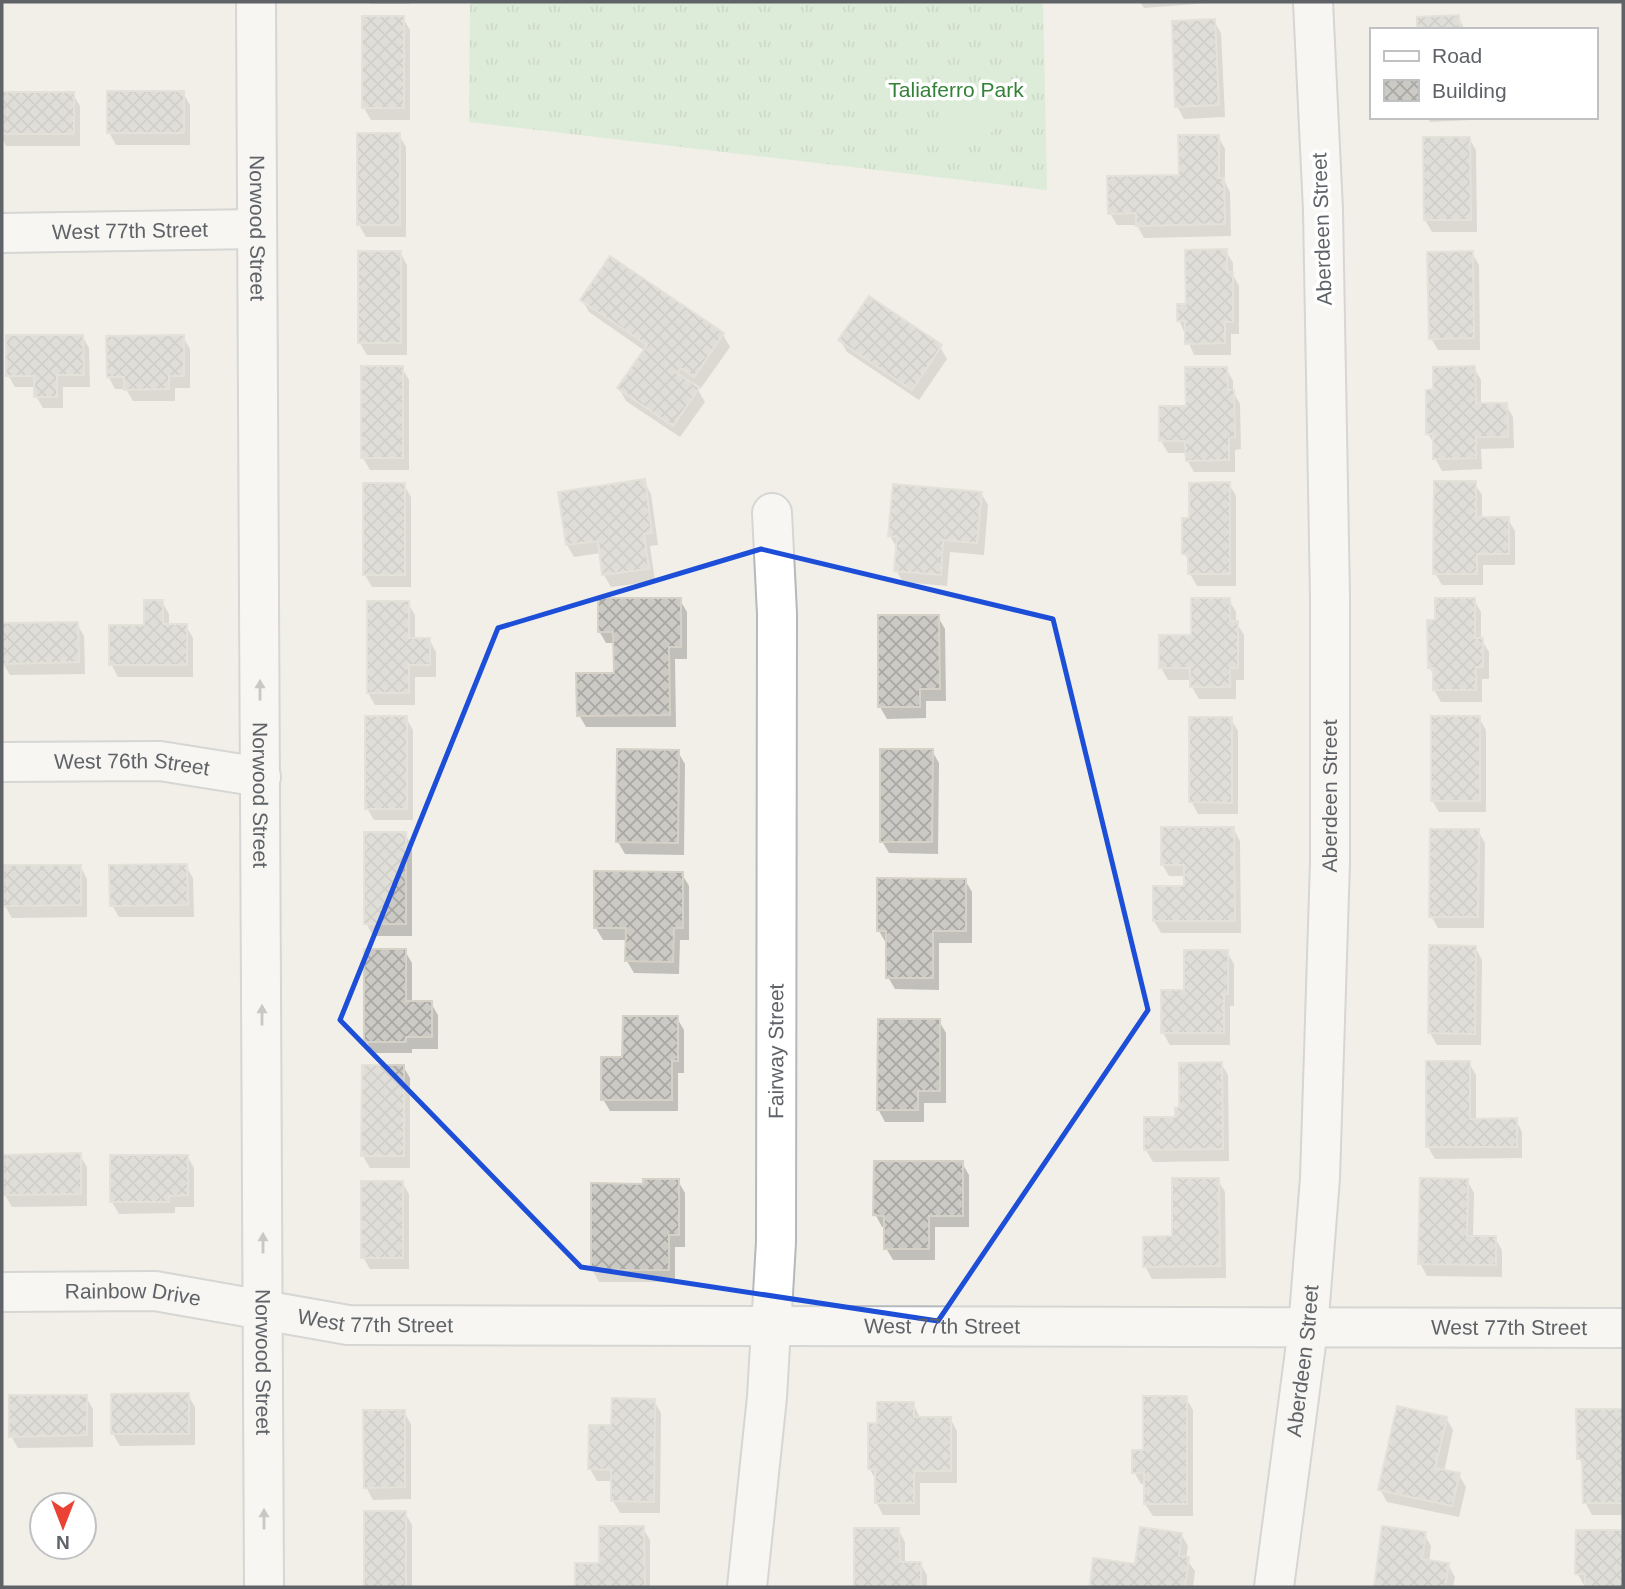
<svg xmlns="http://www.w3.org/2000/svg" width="1625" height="1589" font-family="Arial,sans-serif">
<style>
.grass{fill:url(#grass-tufts)}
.pitch{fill:#c5e8c5}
.shadow{fill:#0003}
.building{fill:url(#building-cross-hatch);stroke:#d6d1c6;stroke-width:2}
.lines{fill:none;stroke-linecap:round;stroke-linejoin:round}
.minor-casing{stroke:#b5b8bc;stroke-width:42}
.minor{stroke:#fff;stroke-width:38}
.oneway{fill:#979a9d}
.marked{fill:none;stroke:#1d4ed8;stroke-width:5;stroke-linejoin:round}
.labels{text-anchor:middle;stroke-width:7;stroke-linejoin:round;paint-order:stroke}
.park-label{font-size:21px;fill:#348238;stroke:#fff}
.street-label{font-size:21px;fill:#5f6368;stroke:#fff}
</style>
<defs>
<pattern id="grass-tufts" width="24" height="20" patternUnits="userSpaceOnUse" patternTransform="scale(1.75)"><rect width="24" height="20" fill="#c5e8c5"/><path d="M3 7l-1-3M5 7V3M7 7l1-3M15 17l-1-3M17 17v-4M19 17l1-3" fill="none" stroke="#a3c0a4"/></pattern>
<pattern id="building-cross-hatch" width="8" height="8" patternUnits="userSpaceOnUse" patternTransform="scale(1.75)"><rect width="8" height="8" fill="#cccac5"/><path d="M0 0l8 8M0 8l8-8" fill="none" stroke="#a9a8a4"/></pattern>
</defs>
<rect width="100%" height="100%" fill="#f1efe8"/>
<polygon class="grass" points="470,2 1043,2 1047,190 469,122"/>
<path class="pitch" d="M975 85 997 86 998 127 980 142 949 140 938 118C945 98 952 87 975 85Z"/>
<g class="shadow">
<polygon points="370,2 410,2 410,4 371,4"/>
<polygon points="1140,2 1220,2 1144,8"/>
<polygon points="1458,17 1465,30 1419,30"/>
<polygon points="403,18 410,30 410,120 371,120 364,108"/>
<polygon points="1214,21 1221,33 1225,117 1184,119 1177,106"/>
<polygon points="183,93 190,105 190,145 116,145 109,132"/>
<polygon points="2,94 73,94 80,106 80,146 6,146 2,138"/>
<polygon points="1427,117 1471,117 1471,120 1430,122"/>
<polygon points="399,135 406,147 406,237 366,237 359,225"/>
<polygon points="1218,136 1225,149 1225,182 1230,192 1231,236 1144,238 1137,225 1117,225 1110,213 1180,177"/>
<polygon points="1469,138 1476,150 1477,232 1432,232 1425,220"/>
<polygon points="1226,251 1233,263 1233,275 1239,286 1239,334 1231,334 1231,355 1194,355 1179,320"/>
<polygon points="400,252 407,265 407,355 367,355 360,343"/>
<polygon points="1472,253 1479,265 1480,350 1438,350 1431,338"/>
<polygon points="582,300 723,335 730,347 701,388 694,383 705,402 680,437 626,401 619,388 645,351 589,312"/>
<polygon points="82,336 89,348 90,387 63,387 63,408 43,408 36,396 36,387 15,387 8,375"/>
<polygon points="183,337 190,349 190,388 175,388 175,401 133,401 126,389 115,389 108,376"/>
<polygon points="840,340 940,347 947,359 919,400 847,352"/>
<polygon points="402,368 409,380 409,470 370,470 363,458"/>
<polygon points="1226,368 1233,381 1233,392 1240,404 1241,449 1235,450 1235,472 1194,472 1187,460 1187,453 1168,453 1161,441"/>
<polygon points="1474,368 1481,380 1481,405 1506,405 1513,417 1514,448 1481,449 1482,469 1442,471 1435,458 1435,445 1428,434 1435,391"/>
<polygon points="644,481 651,494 658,545 650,546 655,581 611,587 604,575 601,553 574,557 567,545"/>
<polygon points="1474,483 1482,495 1482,519 1508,519 1515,531 1515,565 1483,565 1483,585 1442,585 1435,573"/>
<polygon points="1229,484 1236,496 1236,586 1197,586 1190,574 1190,563 1184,553 1191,520"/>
<polygon points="365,485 404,485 411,497 411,587 372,587 365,575"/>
<polygon points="981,493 988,505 984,555 950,552 947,586 903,582 896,570 897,548 890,536"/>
<polygon points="680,600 687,612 687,659 675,659 676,727 586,727 579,715 615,675 615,643 606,643 599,631"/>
<polygon points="1229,600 1236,612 1236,622 1244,635 1244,680 1236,680 1236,699 1199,699 1192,687 1192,680 1168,680 1161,668 1161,636 1193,636"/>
<polygon points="1474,600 1481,612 1481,639 1489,652 1489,679 1482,679 1482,702 1441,702 1434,690 1434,676 1430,668 1429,622 1437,622"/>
<polygon points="162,601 169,614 169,626 186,626 193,638 193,677 118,677 111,664 146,627"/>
<polygon points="408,603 415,615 415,639 429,639 436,652 436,677 415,677 415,705 375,705 368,693"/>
<polygon points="938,617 945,629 946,701 926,701 926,718 887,719 880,707"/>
<polygon points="77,624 84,636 85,674 10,675 3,663"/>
<polygon points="406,718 413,730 413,820 374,820 367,808"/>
<polygon points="1479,718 1486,730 1486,812 1439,812 1432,800"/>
<polygon points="1231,719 1238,731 1238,814 1198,814 1191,801"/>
<polygon points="932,751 939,763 938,854 889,853 882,841"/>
<polygon points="678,752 685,764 684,855 625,854 618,842"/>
<polygon points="1233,828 1240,841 1241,933 1161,933 1154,921 1154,888 1186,888 1186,876 1169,876 1162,864"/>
<polygon points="1478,831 1485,843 1484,928 1438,928 1431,916"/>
<polygon points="405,834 412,846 412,936 373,936 366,923"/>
<polygon points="80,866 87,879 87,917 12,918 5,906"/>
<polygon points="186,866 193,878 194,917 119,917 112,905"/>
<polygon points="682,874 689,886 689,940 680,940 679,974 634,973 627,961 627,940 603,940 596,928"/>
<polygon points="965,880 972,892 972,943 939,943 939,990 895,989 888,977 888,943 886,943 879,931"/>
<polygon points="1475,947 1482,960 1481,1045 1437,1045 1430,1033"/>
<polygon points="405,951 412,963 412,1003 431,1003 438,1015 438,1049 412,1049 412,1053 373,1053 366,1041"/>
<polygon points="1227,952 1234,964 1234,1006 1230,1006 1230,1045 1170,1045 1163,1033 1186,991"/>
<polygon points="677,1018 684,1030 684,1073 678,1073 678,1111 610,1111 603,1099 624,1059"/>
<polygon points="939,1021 946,1033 946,1103 924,1103 924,1122 885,1122 878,1109"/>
<polygon points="1221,1063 1228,1075 1229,1161 1153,1162 1146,1150 1177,1118"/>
<polygon points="1469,1063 1476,1075 1476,1121 1516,1120 1522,1132 1522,1158 1435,1159 1428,1147"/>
<polygon points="403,1066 410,1078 410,1168 370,1168 363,1156"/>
<polygon points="80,1155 87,1167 87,1206 12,1207 5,1195"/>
<polygon points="187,1156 194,1168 194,1207 175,1207 175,1213 119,1214 112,1202"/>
<polygon points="962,1163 969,1175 969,1227 935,1227 935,1260 893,1260 886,1248 886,1227 882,1227 875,1214"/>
<polygon points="1218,1180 1225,1192 1226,1278 1152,1279 1145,1266 1174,1238"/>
<polygon points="1467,1180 1474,1193 1473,1238 1495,1238 1502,1250 1502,1277 1427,1276 1420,1263"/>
<polygon points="678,1181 685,1193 685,1247 675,1247 675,1282 599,1282 592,1269 645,1185"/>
<polygon points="402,1182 409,1194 409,1269 370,1269 363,1257"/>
<polygon points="188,1395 195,1407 195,1445 120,1446 113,1434"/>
<polygon points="86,1397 93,1409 93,1447 18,1448 11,1436"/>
<polygon points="1186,1398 1193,1410 1193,1516 1153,1516 1145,1504 1145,1484 1141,1484 1134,1472 1145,1452"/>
<polygon points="654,1401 661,1413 660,1513 620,1513 613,1501 613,1481 597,1481 590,1469 613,1427"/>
<polygon points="913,1403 920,1418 950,1418 957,1431 957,1483 920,1483 920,1515 883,1515 876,1502 876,1480 869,1468 879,1424"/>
<polygon points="1578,1410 1623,1410 1623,1515 1592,1515 1585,1502 1584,1468 1579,1458"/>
<polygon points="404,1412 411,1424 411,1499 373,1500 366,1487"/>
<polygon points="1446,1418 1453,1430 1444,1472 1459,1475 1466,1487 1459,1517 1387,1502 1380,1489"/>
<polygon points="366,1513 405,1513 412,1525 412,1587 366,1587"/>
<polygon points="643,1528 650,1540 650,1587 577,1587 577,1565 601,1564"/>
<polygon points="1384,1528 1424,1534 1431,1546 1429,1562 1448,1565 1455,1577 1453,1587 1375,1587"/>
<polygon points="856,1529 898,1529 905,1542 905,1563 920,1563 927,1575 927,1587 856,1587"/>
<polygon points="1578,1531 1623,1532 1623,1587 1586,1587 1584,1585 1577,1573"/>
<polygon points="1181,1534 1188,1546 1186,1559 1195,1571 1193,1587 1092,1587 1095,1560 1137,1566"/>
</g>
<g class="building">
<polygon points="1459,15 1460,30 1417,30 1417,17"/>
<rect x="362" y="16" width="42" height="92"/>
<polygon points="1215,19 1219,105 1175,107 1172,21"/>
<rect x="107" y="91" width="77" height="42"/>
<rect x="2" y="92" width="72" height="42"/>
<rect x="357" y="133" width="43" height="92"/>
<polygon points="1178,135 1219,135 1219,178 1224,178 1225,224 1136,226 1136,213 1108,214 1107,176 1179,175"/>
<polygon points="1423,137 1470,137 1471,220 1424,220"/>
<polygon points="1227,249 1227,272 1233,272 1233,322 1225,322 1225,343 1185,344 1185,321 1177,321 1177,304 1186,304 1185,250"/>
<rect x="358" y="251" width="43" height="92"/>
<polygon points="1473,251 1474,338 1429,339 1427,252"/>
<polygon points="610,256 724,333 694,377 681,368 677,373 699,388 673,426 617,388 647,345 580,300"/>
<polygon points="869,296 942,345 912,390 838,340"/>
<polygon points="6,335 83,335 84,375 57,375 57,397 34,397 34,376 6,376"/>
<polygon points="184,335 184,376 169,376 169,389 124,390 124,377 107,377 106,336"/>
<rect x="361" y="366" width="42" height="92"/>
<polygon points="1475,366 1476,403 1507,403 1508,437 1476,437 1476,458 1433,459 1433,434 1426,434 1426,390 1433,389 1433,367"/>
<polygon points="1185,367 1227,367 1228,390 1234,390 1235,437 1229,438 1229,460 1186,461 1185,441 1159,441 1159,406 1186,406"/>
<polygon points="645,479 652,533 644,534 649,569 602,575 598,541 566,545 558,492"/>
<polygon points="1434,481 1476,481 1476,517 1509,517 1509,554 1477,554 1477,574 1433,574"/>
<polygon points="1230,482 1230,574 1188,574 1188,554 1182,554 1182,518 1189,518 1189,483"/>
<rect x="363" y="483" width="42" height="92"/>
<polygon points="893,484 982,492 977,543 943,540 941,575 894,571 897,537 888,536"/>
<polygon points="598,598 681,598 681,647 669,647 670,715 577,716 576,673 614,673 613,632 598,632"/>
<polygon points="1191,598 1230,598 1230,621 1238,621 1238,668 1230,668 1230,687 1190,687 1190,668 1159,668 1159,635 1191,635"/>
<polygon points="1435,598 1475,598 1475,638 1483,638 1483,667 1476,667 1476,690 1433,690 1433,668 1428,668 1427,620 1435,620"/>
<polygon points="144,600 163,600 163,624 187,624 187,665 109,665 109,625 144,625"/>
<polygon points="367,601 409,601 409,638 430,638 430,665 409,665 409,693 367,693"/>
<polygon points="878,615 939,615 940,689 920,689 920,707 878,707"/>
<polygon points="78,622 79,662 2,664 2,623"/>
<rect x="365" y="716" width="42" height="93"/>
<rect x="1431" y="716" width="49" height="85"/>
<polygon points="1189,717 1232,717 1232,803 1189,802"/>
<polygon points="617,749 679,750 678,843 616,842"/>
<polygon points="880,749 933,749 932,842 880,842"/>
<polygon points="1161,827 1234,827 1235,921 1153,921 1153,886 1184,886 1184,865 1161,865"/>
<polygon points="1430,829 1479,829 1478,917 1429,917"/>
<rect x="364" y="832" width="42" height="92"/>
<polygon points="187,864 188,905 110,906 109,865"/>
<polygon points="3,865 81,865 81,905 3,906"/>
<polygon points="594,871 683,872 683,928 674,928 673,962 625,961 626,928 594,928"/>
<polygon points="877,878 966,879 966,931 933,931 933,978 886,978 886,931 877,931"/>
<polygon points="1429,945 1476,946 1475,1034 1428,1033"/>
<polygon points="364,949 406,949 406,1001 432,1001 432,1037 406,1037 406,1042 364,1042"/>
<polygon points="1184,950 1228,950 1228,994 1224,994 1224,1033 1161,1033 1161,990 1184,990"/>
<polygon points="623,1016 678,1016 678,1061 672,1061 672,1100 601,1100 601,1057 622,1057"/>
<polygon points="878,1019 940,1019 940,1091 918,1091 918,1110 877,1110"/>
<polygon points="1426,1061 1470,1061 1470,1119 1517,1118 1517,1147 1426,1147"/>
<polygon points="1222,1062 1223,1149 1144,1150 1144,1117 1175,1117 1175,1108 1179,1107 1179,1063"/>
<polygon points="362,1065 404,1065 404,1156 361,1156"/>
<polygon points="81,1153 81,1194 3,1195 3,1155"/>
<polygon points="110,1155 188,1155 188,1195 169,1196 169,1202 110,1202"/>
<polygon points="874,1161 963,1161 963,1216 929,1216 929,1249 884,1249 884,1216 873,1215"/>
<polygon points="1172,1178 1219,1178 1220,1266 1143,1267 1143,1237 1172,1236"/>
<polygon points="1420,1178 1468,1179 1467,1236 1496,1236 1496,1265 1418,1264"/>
<polygon points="643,1179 679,1179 679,1235 669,1235 669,1270 591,1270 591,1183 643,1184"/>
<rect x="361" y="1181" width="42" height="77"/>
<polygon points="189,1393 189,1434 111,1434 111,1394"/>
<polygon points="9,1395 87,1395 87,1435 9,1437"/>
<polygon points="1143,1396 1187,1396 1187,1504 1144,1504 1144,1473 1132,1473 1132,1450 1143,1450"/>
<polygon points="612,1398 655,1399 654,1502 611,1501 611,1470 588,1469 589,1425 611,1425"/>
<polygon points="877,1402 914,1402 914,1417 951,1417 951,1471 914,1471 914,1503 875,1503 875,1470 868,1469 868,1423 877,1423"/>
<polygon points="1397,1406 1447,1417 1435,1468 1460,1473 1452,1506 1378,1490"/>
<polygon points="1576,1409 1623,1409 1623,1503 1583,1503 1582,1459 1577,1459"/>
<polygon points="363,1410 405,1410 405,1487 364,1488"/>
<rect x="364" y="1511" width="42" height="76"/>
<polygon points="599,1526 644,1526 645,1587 575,1587 575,1563 599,1563"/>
<polygon points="1382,1526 1426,1532 1422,1559 1449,1563 1445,1587 1374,1587"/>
<polygon points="1140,1527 1182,1533 1179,1556 1189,1557 1185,1587 1090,1587 1093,1558 1135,1564"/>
<polygon points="854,1528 899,1528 900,1562 921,1562 921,1587 854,1587"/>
<polygon points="1576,1530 1623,1530 1623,1587 1585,1587 1585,1574 1575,1574"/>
</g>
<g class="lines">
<defs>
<g id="minor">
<path id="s1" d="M256 2 264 1587"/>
<path id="s2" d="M2 233 257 229"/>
<path id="s3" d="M2 762 160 761 261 777"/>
<path id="s4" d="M2 1292 155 1291 348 1325 1623 1328"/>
<path id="s5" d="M747 1587 767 1397 776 1242 777 614 772 513"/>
<path id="s6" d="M1274 1587 1308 1329 1320 1178 1330 862V598L1323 210 1313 2"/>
</g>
</defs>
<use href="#minor" class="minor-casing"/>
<use href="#minor" class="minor"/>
</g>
<defs><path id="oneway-solid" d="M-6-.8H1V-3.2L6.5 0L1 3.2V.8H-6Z" transform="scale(1.75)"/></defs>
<g class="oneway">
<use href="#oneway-solid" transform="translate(260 690) rotate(-90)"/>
<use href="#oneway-solid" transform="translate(262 1015) rotate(-90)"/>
<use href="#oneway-solid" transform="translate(263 1243) rotate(-90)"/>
<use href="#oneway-solid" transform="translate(264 1519) rotate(-90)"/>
</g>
<path d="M0 0H1625V1589H0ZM761 549 1053 619 1148 1010 938 1321 581 1267 340 1020 498 628Z" fill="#f1efe8" fill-opacity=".55" fill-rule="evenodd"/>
<path class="marked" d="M761 549 1053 619 1148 1010 938 1321 581 1267 340 1020 498 628Z"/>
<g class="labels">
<g class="park-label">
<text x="956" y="97">Taliaferro Park</text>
</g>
<g class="street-label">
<text dy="7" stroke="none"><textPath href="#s1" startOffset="226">Norwood Street</textPath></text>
<text transform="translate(1322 229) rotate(-92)" y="7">Aberdeen Street</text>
<text dy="7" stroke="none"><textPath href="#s2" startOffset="128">West 77th Street</textPath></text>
<text dy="7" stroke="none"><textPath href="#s3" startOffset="130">West 76th Street</textPath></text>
<text dy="7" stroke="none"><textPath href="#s1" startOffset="793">Norwood Street</textPath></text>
<text dy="7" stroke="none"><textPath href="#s6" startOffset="794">Aberdeen Street</textPath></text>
<text dy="7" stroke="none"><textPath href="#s5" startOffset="537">Fairway Street</textPath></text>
<text dy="7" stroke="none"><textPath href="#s4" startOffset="131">Rainbow Drive</textPath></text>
<text dy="7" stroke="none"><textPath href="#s4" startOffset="376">West 77th Street</textPath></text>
<text dy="7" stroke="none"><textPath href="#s4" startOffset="943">West 77th Street</textPath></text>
<text dy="7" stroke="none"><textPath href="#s4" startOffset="1510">West 77th Street</textPath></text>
<text dy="7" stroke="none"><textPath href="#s1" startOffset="1360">Norwood Street</textPath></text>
<text dy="7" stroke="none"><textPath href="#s6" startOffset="228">Aberdeen Street</textPath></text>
</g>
</g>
<rect width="1625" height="1589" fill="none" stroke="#5f6368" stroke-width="7"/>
<rect x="1370" y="28" width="228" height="91" fill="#ffffff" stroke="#bfc1c3" stroke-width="2"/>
<rect x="1384" y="51" width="35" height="10" fill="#ffffff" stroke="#bfc1c3" stroke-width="2"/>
<text x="1432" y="63" font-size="21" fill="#5f6368">Road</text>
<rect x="1384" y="80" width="35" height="21" fill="url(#building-cross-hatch)" stroke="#bfc1c3" stroke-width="2"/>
<text x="1432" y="98" font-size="21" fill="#5f6368">Building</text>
<g transform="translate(63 1526) rotate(180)"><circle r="33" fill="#ffffff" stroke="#bfc1c3" stroke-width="2"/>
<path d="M0-5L12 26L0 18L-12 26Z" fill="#ea4335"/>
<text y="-10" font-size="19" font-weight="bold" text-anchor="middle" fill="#5f6368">N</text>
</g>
</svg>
